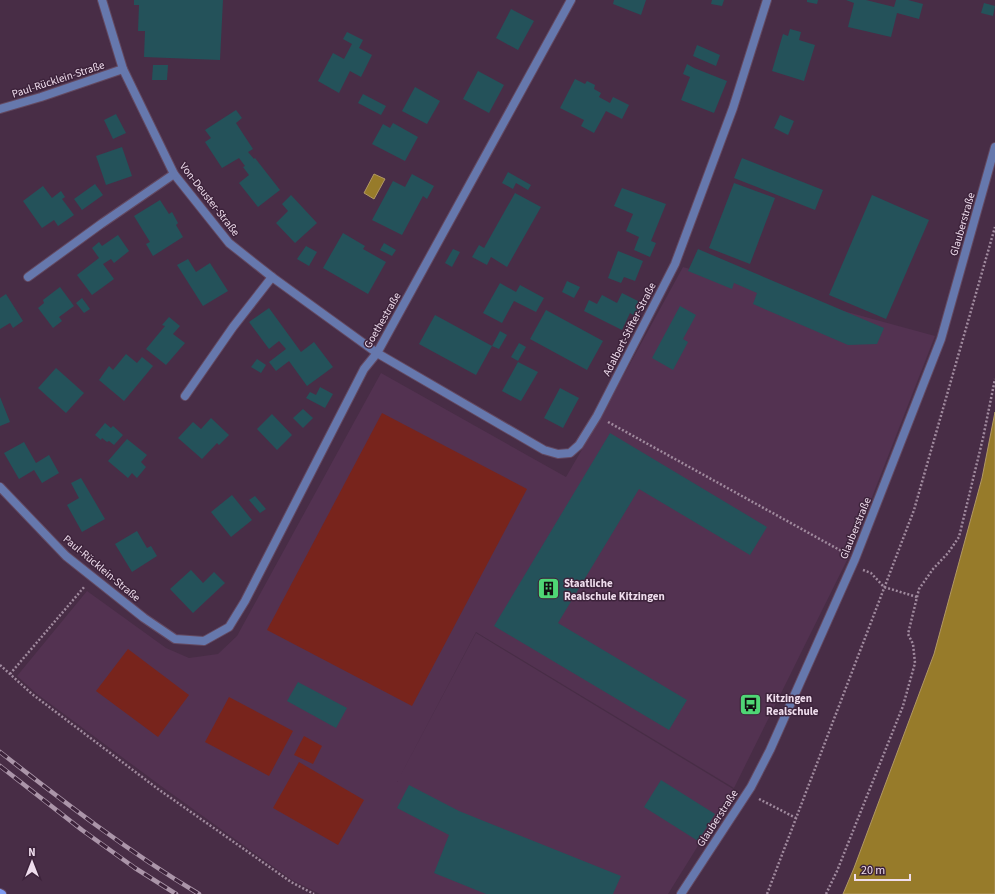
<svg xmlns="http://www.w3.org/2000/svg" width="995" height="894" font-family="'Source Sans 3',sans-serif">
<style>
.built{fill:#533251;fill-rule:evenodd}
.green{fill:#78241c}
.water{fill:#977b2a;stroke:#b19864}
.building{fill:#24525a}
.lines{fill:none;stroke-linecap:round;stroke-linejoin:round}
.street-casing{stroke:#634961;stroke-width:10}
.secondary-casing{stroke:#634961;stroke-width:10}
.path{stroke:#a08a9e;stroke-width:2.5;stroke-dasharray:2 2;stroke-linecap:butt}
.street{stroke:#6678ad;stroke-width:8}
.secondary{stroke:#7f9bf0;stroke-width:8}
.rail-casing{stroke:#ab95a9;stroke-width:4.5}
.rail{stroke:#3d233b;stroke-width:3;stroke-dasharray:9;stroke-linecap:butt}
.labels{text-anchor:middle;stroke-width:3;stroke-linejoin:round;paint-order:stroke}
.street-label{font-size:11px;fill:#efdded;stroke:#3d233b}
.poi-label{font-size:11px;font-weight:bold;fill:#efdded;stroke:#3d233b;text-anchor:start}
</style>
<rect width="100%" height="100%" fill="#482d46"/>
<path class="built" d="M683 267 935 336 849 556 734 788 668 894H320L292 880 161 786 37 694 17 676 87 591 166 648 189 658 218 654 237 636 381 373 566 477 598 422ZM476 632 734 788 733 789 476 633 397 782Z"/>
<g class="green">
<polygon points="382,413 527,489 412,706 267,630"/>
<polygon points="128,649 189,695 158,737 96,691"/>
<polygon points="229,697 293,731 269,776 205,742"/>
<polygon points="304,736 322,746 313,764 294,755"/>
<polygon points="299,762 364,800 338,845 273,808"/>
</g>
<g class="water">
<polygon points="374,174 385,179 374,199 364,193"/>
<polygon points="995,412 995,894 843,894 854,868 934,654 982,478"/>
</g>
<g class="building">
<polygon points="134,0 223,0 220,60 144,57 145,31 138,31 139,5 134,5"/>
<polygon points="614,0 646,0 641,15 613,4"/>
<polygon points="712,0 724,0 722,6 711,4"/>
<polygon points="807,0 818,0 817,4 807,2"/>
<polygon points="846,0 866,0 894,7 896,0 908,0 923,4 919,19 897,13 891,37 848,27 854,3"/>
<polygon points="984,3 995,6 993,16 981,13"/>
<polygon points="511,9 534,21 518,50 496,38"/>
<polygon points="790,29 801,32 799,40 815,45 804,81 772,71 783,34 788,36"/>
<polygon points="347,32 363,40 359,48 372,55 361,77 350,71 339,93 318,81 333,53 344,59 352,44 343,39"/>
<polygon points="697,45 720,55 716,66 693,56"/>
<polygon points="687,64 694,68 727,81 714,113 681,100 690,77 683,74"/>
<polygon points="153,65 168,65 167,80 152,80"/>
<polygon points="478,71 504,85 489,113 463,99"/>
<polygon points="575,79 585,84 587,81 595,85 594,89 601,93 599,97 610,103 613,97 629,105 622,119 606,111 594,133 581,126 584,120 560,108"/>
<polygon points="415,87 440,101 427,124 402,111"/>
<polygon points="363,94 386,106 381,115 358,103"/>
<polygon points="236,110 242,118 236,123 253,149 248,152 254,159 255,158 280,190 258,207 239,183 249,175 243,167 245,166 239,158 222,168 205,142 211,138 205,130"/>
<polygon points="116,114 126,133 113,139 104,120"/>
<polygon points="780,115 794,121 788,135 774,128"/>
<polygon points="393,123 418,137 405,161 372,144 383,124 390,128"/>
<polygon points="122,147 132,176 106,185 96,156"/>
<polygon points="742,158 823,190 815,210 734,178"/>
<polygon points="508,172 531,185 528,190 516,183 513,189 502,183"/>
<polygon points="412,174 434,186 427,199 423,196 402,235 372,220 393,181 405,187"/>
<polygon points="734,183 775,198 750,264 709,248"/>
<polygon points="95,184 103,195 82,210 74,199"/>
<polygon points="43,186 52,198 61,191 65,197 62,199 74,215 58,226 54,220 42,228 23,201"/>
<polygon points="622,188 666,204 651,241 656,243 650,257 634,250 639,237 626,231 633,214 614,206"/>
<polygon points="515,193 541,207 507,267 491,257 487,265 472,257 479,245 484,248"/>
<polygon points="291,195 317,223 295,243 276,223 288,211 282,204"/>
<polygon points="872,195 929,220 886,319 829,295"/>
<polygon points="160,200 169,214 172,212 178,223 176,225 183,237 153,256 146,244 150,242 134,216"/>
<polygon points="343,233 365,246 363,249 386,262 368,294 323,268"/>
<polygon points="118,235 129,251 114,263 111,259 103,264 114,279 92,295 77,275 99,258 92,248 99,242 102,246"/>
<polygon points="384,243 396,250 392,256 380,250"/>
<polygon points="306,246 317,252 309,266 297,259"/>
<polygon points="453,249 460,252 452,267 445,263"/>
<polygon points="698,249 884,328 877,344 848,345 753,304 757,293 734,283 732,289 688,271"/>
<polygon points="618,251 643,261 635,281 624,277 621,283 608,278"/>
<polygon points="188,259 196,272 210,263 228,291 203,306 177,265"/>
<polygon points="567,281 580,287 574,298 562,292"/>
<polygon points="500,283 516,292 520,285 544,298 536,312 514,301 502,323 483,313"/>
<polygon points="60,287 74,306 59,317 62,321 53,328 38,308 44,303 43,300"/>
<polygon points="622,293 642,303 635,316 630,313 622,330 584,311 589,300 597,304 602,295 617,303"/>
<polygon points="6,294 23,321 13,328 10,323 0,329 0,298"/>
<polygon points="82,298 90,309 84,313 76,303"/>
<polygon points="680,306 696,315 683,339 688,342 673,370 652,358"/>
<polygon points="269,308 301,352 314,342 333,367 307,386 289,361 276,371 269,362 286,349 279,341 269,349 249,322"/>
<polygon points="546,310 603,341 587,370 530,339"/>
<polygon points="435,315 492,346 476,375 419,344"/>
<polygon points="169,317 180,326 173,334 185,343 166,365 146,349 165,326 162,325"/>
<polygon points="500,331 507,335 499,349 492,346"/>
<polygon points="519,343 526,347 518,361 511,357"/>
<polygon points="126,354 137,363 142,357 153,366 124,401 99,380 109,366 113,370"/>
<polygon points="257,359 266,365 261,373 251,367"/>
<polygon points="518,362 538,372 521,401 502,391"/>
<polygon points="56,368 84,393 66,413 38,388"/>
<polygon points="320,387 333,394 325,408 306,398 310,392 316,395"/>
<polygon points="560,388 579,398 563,428 544,418"/>
<polygon points="0,397 10,422 0,426"/>
<polygon points="303,409 313,418 303,428 293,418"/>
<polygon points="272,414 292,435 277,450 257,429"/>
<polygon points="211,418 229,435 219,445 217,443 202,459 178,438 193,422 201,429"/>
<polygon points="105,423 111,428 113,426 123,435 114,445 109,441 107,442 102,438 101,440 95,435"/>
<polygon points="610,433 767,527 750,555 639,489 558,623 687,700 669,730 494,626"/>
<polygon points="127,439 147,455 141,462 146,467 137,478 132,473 128,478 108,461"/>
<polygon points="24,442 36,463 49,455 59,473 42,483 34,470 19,479 4,453"/>
<polygon points="81,478 105,519 82,532 67,505 79,498 71,483"/>
<polygon points="232,495 252,520 231,537 211,512"/>
<polygon points="255,496 266,509 260,513 249,500"/>
<polygon points="137,531 147,548 151,546 157,556 132,572 115,544"/>
<polygon points="191,570 203,583 214,572 225,583 193,613 170,589"/>
<polygon points="298,682 347,708 336,728 287,701"/>
<polygon points="661,780 715,814 698,841 644,807"/>
<polygon points="409,785 459,811 621,876 613,894 486,894 434,873 449,835 397,808"/>
</g>
<g class="lines">
<defs>
<g id="street">
<polyline points="102,0 123,69 174,174 229,243 272,277 377,353 544,450 558,454 570,453 579,445 597,416 675,264 733,108 767,0"/>
<polyline points="0,109 41,97 123,69"/>
<polyline points="28,277 101,224 174,174"/>
<polyline points="185,396 233,327 272,277"/>
<polyline points="0,487 66,556 144,618 175,639 204,641 229,627 245,601 364,369 377,353 571,0"/>
<polyline points="681,894 751,787 770,750 855,559 941,339 995,147"/>
</g>
<polyline id="secondary" points="0,893 2,894"/>
</defs>
<use href="#street" class="street-casing"/>
<use href="#secondary" class="secondary-casing"/>
<g class="path">
<polyline points="608,422 845,553"/>
<polyline points="863,570 871,573 884,587 917,597"/>
<polyline points="0,665 32,694 158,789 291,882 314,894"/>
<polyline points="10,674 85,586"/>
<polyline points="759,799 796,818"/>
<polyline points="767,894 914,510 995,227"/>
<polyline points="826,894 837,871 903,706 915,663 913,644 908,634 919,589 933,569 948,553 959,537 983,438 995,379"/>
</g>
<use href="#street" class="street"/>
<use href="#secondary" class="secondary"/>
<defs>
<g id="rail">
<path d="M0 752C64 802 129 852 199 894"/>
<polyline points="0,766 82,830 135,868 176,894"/>
</g>
</defs>
<use href="#rail" class="rail-casing"/>
<use href="#rail" class="rail"/>
</g>
<defs>
<symbol id="building-square" viewBox="-11 -11 22 22"><rect x="-9" y="-9" width="18" height="18" rx="4" fill="#4fd675" stroke="#3d233b"/><path d="M-4-6H4V6H1V3H-1V6H-4ZM-2.5-4.3h1.7v1.8h-1.7ZM.8-4.3h1.7v1.8H.8ZM-2.5-1h1.7V.8h-1.7ZM.8-1h1.7V.8H.8Z" fill="#111"/></symbol>
<symbol id="bus-square" viewBox="-11 -11 22 22"><rect x="-9" y="-9" width="18" height="18" rx="4" fill="#4fd675" stroke="#3d233b"/><path d="M-5-6H5V4H4V6H2V4H-2V6H-4V4H-5ZM-3.5-4V0h7V-4ZM-3.5 1.2v1.5H-2V1.2ZM2 1.2v1.5H3.5V1.2Z" fill="#111"/></symbol>
</defs>
<g fill-rule="evenodd">
<use href="#building-square" x="536" y="576" width="25" height="25"/>
<use href="#bus-square" x="738" y="692" width="25" height="25"/>
</g>
<g class="labels">
<g class="street-label">
<text transform="translate(58 79) rotate(-18)" y="4">Paul-Rücklein-Straße</text>
<text transform="translate(210 199) rotate(52)" y="4">Von-Deuster-Straße</text>
<text transform="translate(962 224) rotate(-74)" y="4">Glauberstraße</text>
<text transform="translate(382 320) rotate(-60)" y="4">Goethestraße</text>
<text transform="translate(629 329) rotate(-63)" y="4">Adalbert-Stifter-Straße</text>
<text transform="translate(855 528) rotate(-68)" y="4">Glauberstraße</text>
<text transform="translate(102 568) rotate(40)" y="4">Paul-Rücklein-Straße</text>
<text transform="translate(717 818) rotate(-57)" y="4">Glauberstraße</text>
</g>
<g class="poi-label">
<text x="564" y="587">Staatliche<tspan x="564" dy="13">Realschule Kitzingen</tspan></text>
<text x="766" y="702">Kitzingen<tspan x="766" dy="13">Realschule</tspan></text>
</g>
</g>
<g transform="translate(32 862)" stroke="#3d233b" stroke-width="3" paint-order="stroke">
<path d="M0-3L7 15L0 10L-7 15Z" fill="#efdded"/>
<text y="-6" font-size="11" font-weight="bold" text-anchor="middle" fill="#efdded">N</text>
</g>
<path d="M855 874v6h55v-6" fill="none" stroke="#efdded" stroke-width="2"/>
<text x="861" y="874" font-size="12" fill="#efdded" stroke="#3d233b" stroke-width="3" paint-order="stroke">20 m</text>
</svg>
